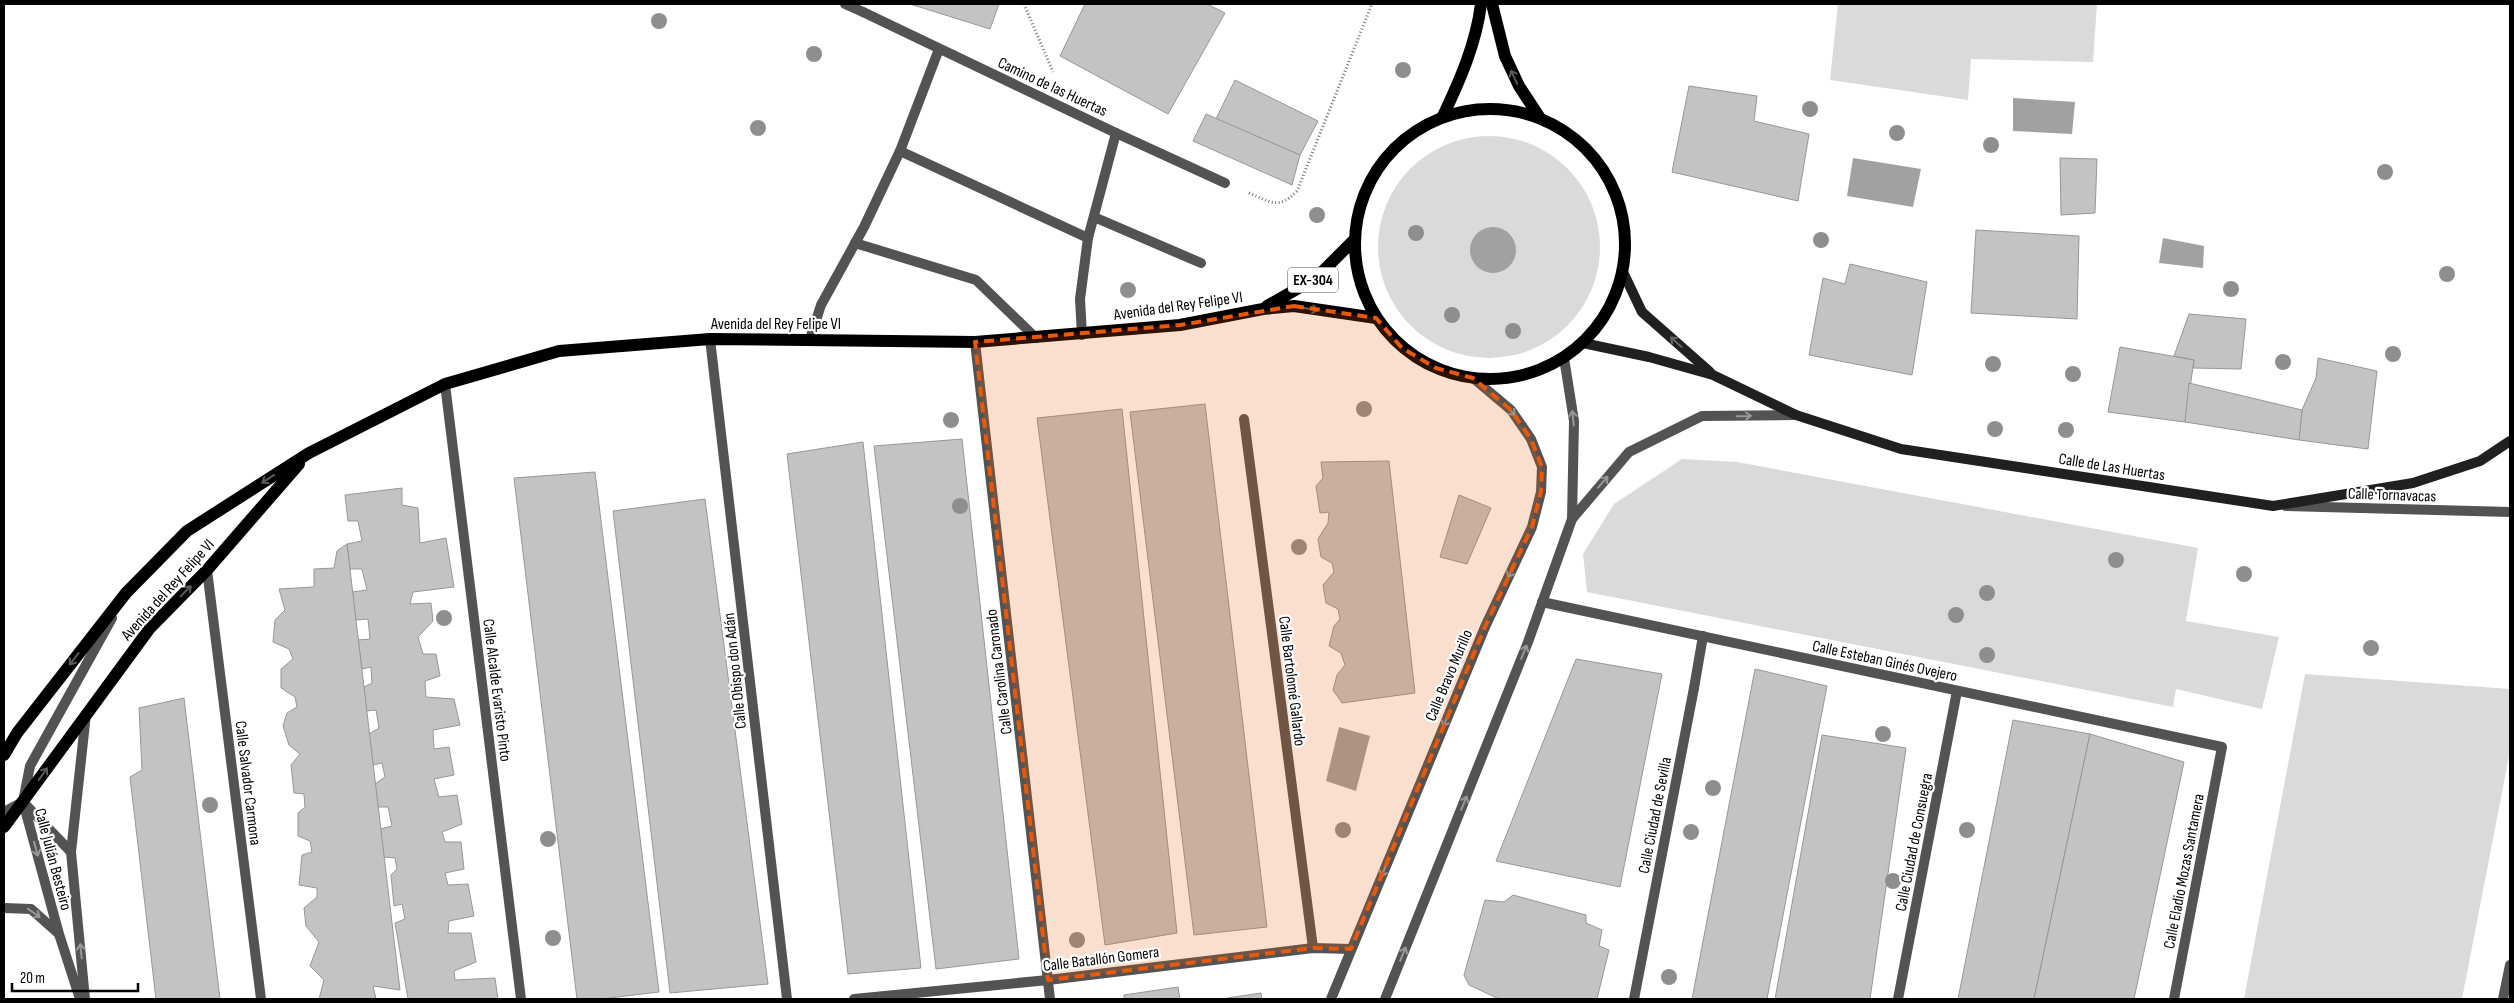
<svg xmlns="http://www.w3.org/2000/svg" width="2514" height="1003" font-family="'Sofia Sans Condensed',sans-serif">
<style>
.green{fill:#dadada}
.water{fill:#a1a1a1}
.building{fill:#c3c3c3;stroke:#979797}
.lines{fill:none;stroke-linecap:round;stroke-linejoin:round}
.path{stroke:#757575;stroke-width:3;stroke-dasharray:1 2.5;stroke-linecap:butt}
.service{stroke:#535353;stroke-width:10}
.pedestrian{stroke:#535353;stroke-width:10}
.minor{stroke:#535353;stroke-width:10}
.secondary{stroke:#202020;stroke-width:10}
.primary{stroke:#000;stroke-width:12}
.tree{fill:#8e8e8e}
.oneway{stroke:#595959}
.oneway2{stroke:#636363}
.oneway3{stroke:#989898}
.marked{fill:#e8590c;fill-opacity:0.2;stroke:#e8590c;stroke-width:4;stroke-dasharray:10 6;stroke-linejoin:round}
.labels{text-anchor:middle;stroke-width:4.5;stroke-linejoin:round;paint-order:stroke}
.shield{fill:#fff;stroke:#4c4c4c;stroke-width:1}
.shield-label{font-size:15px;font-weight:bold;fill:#000}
.street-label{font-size:16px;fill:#000;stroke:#fff}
</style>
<rect width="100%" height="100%" fill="#fff"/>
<g class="green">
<polygon points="1838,4 2097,4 2093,62 1971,59 1968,100 1830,80"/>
<circle cx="1489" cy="247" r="111"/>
<polygon points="1682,459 1737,462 2198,548 2186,621 2279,637 2262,709 2176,689 2173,707 1587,592 1583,554 1614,504"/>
<polygon points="2305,674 2510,689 2510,751 2462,999 2244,999"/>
</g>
<g class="water">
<polygon points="2013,98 2075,102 2072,134 2013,131"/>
<polygon points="1853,158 1921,169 1913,207 1847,196"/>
<circle cx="1493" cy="250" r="23"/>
<polygon points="2163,238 2204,246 2203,268 2159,263"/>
<polygon points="1339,727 1370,736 1356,791 1326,781"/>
</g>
<g class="building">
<polygon points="910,4 999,4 990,29"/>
<polygon points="1085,4 1207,4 1225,13 1168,114 1060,56"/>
<polygon points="1235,80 1318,121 1300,155 1216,119"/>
<polygon points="1689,86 1757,96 1754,121 1809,134 1798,201 1672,172"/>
<polygon points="1206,114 1300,155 1292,185 1193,141"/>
<polygon points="2060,158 2097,159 2095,213 2061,215"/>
<polygon points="1976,230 2079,236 2077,319 1971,313"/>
<polygon points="1850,264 1927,282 1912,375 1809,355 1823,278 1845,284"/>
<polygon points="2189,314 2246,319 2241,369 2193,368 2194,360 2174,356"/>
<polygon points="2120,347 2194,360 2185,422 2108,412"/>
<polygon points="2318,358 2377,371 2368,449 2299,440 2302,410 2316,378"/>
<polygon points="2189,383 2302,410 2299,440 2185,422"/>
<polygon points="1205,404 1267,927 1194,935 1130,412"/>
<polygon points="1122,409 1177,933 1105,945 1037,418"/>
<polygon points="962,439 1019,959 936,969 874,446"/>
<polygon points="863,442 921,968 848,974 787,454"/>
<polygon points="1389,461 1415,693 1342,703 1333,690 1337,675 1345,665 1341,653 1329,646 1334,626 1340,619 1338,609 1326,603 1323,585 1334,572 1332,563 1321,557 1318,539 1328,523 1329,512 1320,513 1316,486 1323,478 1321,462"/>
<polygon points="595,472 659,992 601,999 577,999 514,478"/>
<polygon points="402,488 402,505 418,508 420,543 446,538 454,587 413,592 410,604 431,603 433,621 418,637 423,654 436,654 440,676 425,681 426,697 454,699 460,725 433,730 434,749 449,747 454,775 434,779 439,797 457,795 462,824 442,832 445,842 461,842 464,869 445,873 448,885 468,884 474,916 449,921 448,933 471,933 476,962 454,971 455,980 495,978 498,999 408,999 395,923 405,919 402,904 394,906 391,875 397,869 395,858 384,857 380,829 392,826 388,807 378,807 375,784 385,777 382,763 373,765 369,734 379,728 376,710 366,711 364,687 372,683 371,667 362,669 358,640 370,639 368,619 356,620 352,592 367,590 362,569 350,569 347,544 362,541 358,521 348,521 345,495"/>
<polygon points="1459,495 1491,508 1467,564 1440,557"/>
<polygon points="705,499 768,984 670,993 613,511"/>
<polygon points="347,544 400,990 373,986 376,999 319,999 324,980 310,966 319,942 306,926 304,908 317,897 317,888 299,885 302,855 312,852 310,841 298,836 298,813 305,807 304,794 294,793 291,765 300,754 289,745 283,726 287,713 297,707 295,697 281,688 281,669 293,659 289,649 273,642 275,620 285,610 279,589 314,587 314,569 334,568 337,551"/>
<polygon points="1576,659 1662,674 1620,887 1496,861"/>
<polygon points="1755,669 1827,686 1767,999 1692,999"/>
<polygon points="184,698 220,999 156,999 130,777 142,770 139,708"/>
<polygon points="2013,720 2090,734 2034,999 1958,999"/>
<polygon points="2090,734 2184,762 2134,999 2034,999"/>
<polygon points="1822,735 1906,748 1870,999 1775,999"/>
<polygon points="1513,895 1586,915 1586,923 1602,930 1599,946 1609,950 1597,999 1499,999 1469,985 1464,975 1485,900 1504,902"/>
<polygon points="1178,987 1180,999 1124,999 1124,995"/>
<polygon points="1261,993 1262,999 1228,999 1227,998"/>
</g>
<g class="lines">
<g class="path">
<polyline points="1024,4 1053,72"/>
<path d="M1249 193C1270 202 1279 210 1297 191L1372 4"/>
</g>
<g class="service">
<polyline points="845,4 863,12"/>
<polyline points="1116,133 1225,183"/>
<polyline points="900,151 1088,238"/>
<polyline points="1094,217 1201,263"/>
<polyline points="855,243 976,280 1036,338"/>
<polyline points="810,339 821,305 864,227 900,151 939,49"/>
</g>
<polyline class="pedestrian" points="1694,688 1703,636"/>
<g class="minor">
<polyline points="863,12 1116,133 1088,238 1080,299 1082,335"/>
<polyline points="710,339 787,999"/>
<polyline points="975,342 1050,999"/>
<polyline points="445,384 521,999"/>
<polyline points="1244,419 1313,948"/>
<polyline points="2286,506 2510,512"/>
<polyline points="1572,519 1629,452 1702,416 1796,415"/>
<polyline points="207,570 261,999"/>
<polyline points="1542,602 2222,747 2174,999"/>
<polyline points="24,803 71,852"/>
<polyline points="4,812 21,803"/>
<polyline points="4,908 31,909 58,933"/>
<polyline points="80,999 59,934 23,802 30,766 112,618"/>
<polyline points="85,999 71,852 86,714"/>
<polyline points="854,999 1048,980 1313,948 1351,949"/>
<polyline points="1331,999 1485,627 1532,527 1541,492 1542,467 1531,439 1511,410 1473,378"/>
<polyline points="1385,999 1528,642 1572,519 1574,421 1564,358"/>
<polyline points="1634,999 1694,688"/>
<polyline points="1898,999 1957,691"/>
<polyline points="2503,999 2510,965"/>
</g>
<g class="secondary">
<polyline points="1623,272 1642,312 1710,372"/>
<polyline points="1583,343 1649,357 1713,375 1796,415 1901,449 2273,506 2413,483 2480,461 2510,441"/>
</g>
<g class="primary">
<polyline points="1492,4 1505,56 1519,86 1540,118"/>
<circle cx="1490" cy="244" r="135"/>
<path d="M1443 116C1460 80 1476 44 1481 4"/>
<polyline points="1267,306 1316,278 1354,240"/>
<polyline points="4,755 17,733 126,593 187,531 309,453 445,384 559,351 710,339 975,342 1180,325 1263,309 1294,306 1376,318"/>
<polyline points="4,827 150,628 207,570 299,464"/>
</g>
</g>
<g class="tree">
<circle cx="659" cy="21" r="8"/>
<circle cx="814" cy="54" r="8"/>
<circle cx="1403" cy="70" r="8"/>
<circle cx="1810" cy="109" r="8"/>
<circle cx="758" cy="128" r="8"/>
<circle cx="1897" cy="133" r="8"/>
<circle cx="1991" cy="145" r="8"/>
<circle cx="2385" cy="172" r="8"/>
<circle cx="1317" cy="215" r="8"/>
<circle cx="1416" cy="233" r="8"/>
<circle cx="1821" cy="240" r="8"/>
<circle cx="2447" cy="274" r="8"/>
<circle cx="2231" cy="289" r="8"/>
<circle cx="1128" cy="290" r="8"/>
<circle cx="1452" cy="315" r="8"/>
<circle cx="1513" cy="331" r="8"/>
<circle cx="2393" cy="354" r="8"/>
<circle cx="2283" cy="362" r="8"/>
<circle cx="1993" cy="364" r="8"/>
<circle cx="2073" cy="374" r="8"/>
<circle cx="1364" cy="409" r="8"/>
<circle cx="951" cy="420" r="8"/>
<circle cx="1995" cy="429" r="8"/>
<circle cx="2066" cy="430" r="8"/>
<circle cx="960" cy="506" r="8"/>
<circle cx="1299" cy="547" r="8"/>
<circle cx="2116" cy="560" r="8"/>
<circle cx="2244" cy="574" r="8"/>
<circle cx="1987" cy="593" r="8"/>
<circle cx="1956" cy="615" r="8"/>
<circle cx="444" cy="618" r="8"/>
<circle cx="2371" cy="648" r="8"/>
<circle cx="1987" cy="655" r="8"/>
<circle cx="1883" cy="734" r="8"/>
<circle cx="1713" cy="788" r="8"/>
<circle cx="210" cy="805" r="8"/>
<circle cx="1343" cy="830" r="8"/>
<circle cx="1967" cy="830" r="8"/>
<circle cx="1691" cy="832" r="8"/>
<circle cx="548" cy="839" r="8"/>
<circle cx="1893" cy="881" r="8"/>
<circle cx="553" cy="938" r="8"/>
<circle cx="1077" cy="940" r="8"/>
<circle cx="1669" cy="977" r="8"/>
</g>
<defs><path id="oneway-shaft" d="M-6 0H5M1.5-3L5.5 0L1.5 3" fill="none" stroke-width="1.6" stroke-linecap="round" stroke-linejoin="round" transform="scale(1.25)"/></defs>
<g class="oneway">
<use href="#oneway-shaft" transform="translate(1514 77) rotate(-115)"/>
<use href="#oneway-shaft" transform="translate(1311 309) rotate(8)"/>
<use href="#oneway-shaft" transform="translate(268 479) rotate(147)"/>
<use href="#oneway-shaft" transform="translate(186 591) rotate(-45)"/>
<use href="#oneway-shaft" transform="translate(74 659) rotate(128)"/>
<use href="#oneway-shaft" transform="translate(43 774) rotate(-55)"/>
</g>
<use class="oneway2" href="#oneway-shaft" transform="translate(1676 342) rotate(-138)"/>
<g class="oneway3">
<use href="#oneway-shaft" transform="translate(1510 410) rotate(47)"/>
<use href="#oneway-shaft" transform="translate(1744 416) rotate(-1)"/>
<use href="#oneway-shaft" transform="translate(1573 418) rotate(-96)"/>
<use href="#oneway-shaft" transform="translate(1603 482) rotate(-49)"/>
<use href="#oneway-shaft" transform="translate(1511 571) rotate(115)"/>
<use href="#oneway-shaft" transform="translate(1524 652) rotate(-68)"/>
<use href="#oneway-shaft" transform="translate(1446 720) rotate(113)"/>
<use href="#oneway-shaft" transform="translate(1464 803) rotate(-68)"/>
<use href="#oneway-shaft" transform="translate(36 849) rotate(75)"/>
<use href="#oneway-shaft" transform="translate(1384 870) rotate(113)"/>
<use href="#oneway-shaft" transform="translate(34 913) rotate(35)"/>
<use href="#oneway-shaft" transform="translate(81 951) rotate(-96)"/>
<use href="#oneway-shaft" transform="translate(1403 954) rotate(-68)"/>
</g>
<path class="marked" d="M1294 306 1376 318 1402 348 1436 368 1473 378 1511 410 1531 439 1542 467 1541 492 1532 527 1485 627 1351 949 1313 948 1048 980 975 342 1180 325Z"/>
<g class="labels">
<rect class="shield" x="1288" y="267.5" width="50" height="25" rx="4"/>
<g class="shield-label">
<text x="1313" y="285">EX-304</text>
</g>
<g class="street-label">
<text transform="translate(1053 86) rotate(25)" y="6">Camino de las Huertas</text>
<text transform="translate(1178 305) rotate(-8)" y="6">Avenida del Rey Felipe VI</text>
<text x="776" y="329">Avenida del Rey Felipe VI</text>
<text transform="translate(2112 466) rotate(9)" y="6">Calle de Las Huertas</text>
<text transform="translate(2392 494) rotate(2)" y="6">Calle Tornavacas</text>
<text transform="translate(167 589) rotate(-48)" y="6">Avenida del Rey Felipe VI</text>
<text transform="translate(1885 660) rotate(12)" y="6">Calle Esteban Ginés Ovejero</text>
<text transform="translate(734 671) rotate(-96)" y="6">Calle Obispo don Adán</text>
<text transform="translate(998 672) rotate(-97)" y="6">Calle Carolina Caronado</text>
<text transform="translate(1448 675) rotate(-67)" y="6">Calle Bravo Murillo</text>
<text transform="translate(1293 681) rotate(83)" y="6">Calle Bartolomé Gallardo</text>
<text transform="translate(498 690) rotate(83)" y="6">Calle Alcalde Evaristo Pinto</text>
<text transform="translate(249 783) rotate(83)" y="6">Calle Salvador Carmona</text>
<text transform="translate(1654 815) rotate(-79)" y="6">Calle Ciudad de Sevilla</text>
<text transform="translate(1913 842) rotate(-79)" y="6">Calle Ciudad de Consuegra</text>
<text transform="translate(54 859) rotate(75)" y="6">Calle Julián Besteiro</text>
<text transform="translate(2183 871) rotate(-79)" y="6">Calle Eladio Mozas Santamera</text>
<text transform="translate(1101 958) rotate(-7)" y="6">Calle Batallón Gomera</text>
</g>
</g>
<rect width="2514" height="1003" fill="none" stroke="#000000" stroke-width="10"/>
<path d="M12 983v8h126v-8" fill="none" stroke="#000000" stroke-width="2.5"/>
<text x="20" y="983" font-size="15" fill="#000000" stroke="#ffffff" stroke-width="4" paint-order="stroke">20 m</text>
</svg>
